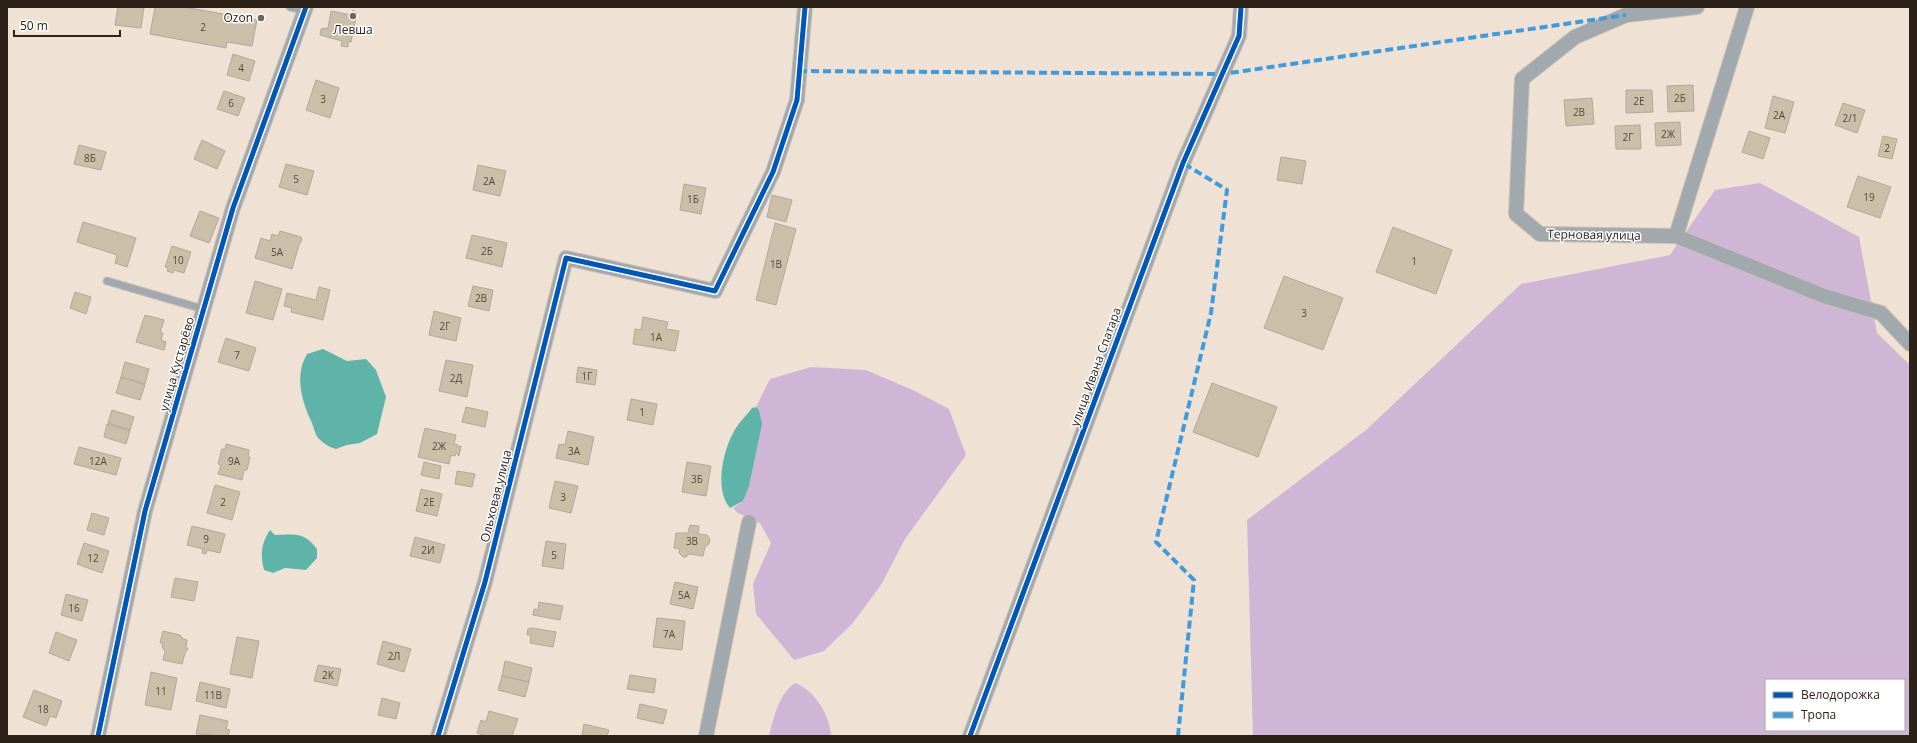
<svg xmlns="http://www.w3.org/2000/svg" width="1917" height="743" font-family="'Open Sans',sans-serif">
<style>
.forest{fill:#cfb6d7;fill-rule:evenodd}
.water{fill:#5eb4a9}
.building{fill:#ccbfaa;stroke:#b1a89b}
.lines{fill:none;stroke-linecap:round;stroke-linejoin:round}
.lane-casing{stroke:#cabfb5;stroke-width:9}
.street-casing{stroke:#cabfb5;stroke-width:16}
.lane{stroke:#a1a8ae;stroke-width:7}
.street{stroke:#a1a8ae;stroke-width:14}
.quiet{stroke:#3d9cdf;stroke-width:4;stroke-dasharray:8 4;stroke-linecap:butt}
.cycleway-casing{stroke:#fff;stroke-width:8}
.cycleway{stroke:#0057b8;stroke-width:5}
.poi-dot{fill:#71655a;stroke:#fff;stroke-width:1.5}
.labels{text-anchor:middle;stroke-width:3;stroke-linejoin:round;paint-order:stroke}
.number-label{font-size:10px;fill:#55493c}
.poi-label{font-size:12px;fill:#2d2217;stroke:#fff;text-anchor:end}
.street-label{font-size:12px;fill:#2d2217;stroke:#fff}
</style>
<rect width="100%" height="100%" fill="#efe2d5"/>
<g class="forest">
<path d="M1760 183 1859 237 1877 333 1910 365V736H1253L1247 520 1366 430 1521 284 1670 255 1715 190ZM1766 680H1904V730H1766Z"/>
<polygon points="811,367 866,370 915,391 949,409 966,455 905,539 881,585 852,624 824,651 794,660 756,614 753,584 771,543 760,523 738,513 733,508 743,501 759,410 756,407 770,379"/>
<path d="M795 683C814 689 831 717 831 736H769C774 717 778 695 795 683Z"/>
</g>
<g class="water">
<path d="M323 349 347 361 366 359 376 370 386 397 377 434 360 443 347 445 336 449C329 447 324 444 318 438 315 434 314 428 312 423 302 402 294 376 307 354Z"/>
<path d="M756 407 759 410 762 424 749 486 743 501 730 508C713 488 724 444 738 425 742 419 748 414 752 408Z"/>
<path d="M270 530 275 535C295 535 303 531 317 549V558L306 570 285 568 273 573 264 570C260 554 261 544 270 530Z"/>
</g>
<g class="building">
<polygon points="118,7 144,7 141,28 115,25"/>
<polygon points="155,7 184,7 257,20 252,46 227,42 226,48 150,34"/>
<polygon points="353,10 357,13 351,42 348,42 348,47 341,46 342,41 320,35 321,29 328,28 331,11 351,15"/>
<polygon points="233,54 255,61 249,81 227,75"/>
<polygon points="316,80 339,88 330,118 306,110"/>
<polygon points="1693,85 1694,111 1668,112 1667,86"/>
<polygon points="1626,90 1652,90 1653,112 1626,113"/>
<polygon points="224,91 245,98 238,116 217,109"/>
<polygon points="1773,96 1794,102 1785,133 1765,128"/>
<polygon points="1592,98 1594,124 1566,126 1564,100"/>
<polygon points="1843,103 1865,110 1857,133 1835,125"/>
<polygon points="1680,122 1681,145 1656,146 1655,123"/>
<polygon points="1640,125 1641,149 1616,149 1615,126"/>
<polygon points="1749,131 1770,138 1763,159 1742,152"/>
<polygon points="1883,136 1897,139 1892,159 1878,156"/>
<polygon points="202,140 225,151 217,169 194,159"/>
<polygon points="79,145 106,152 101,170 74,164"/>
<polygon points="1281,157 1306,161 1302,184 1277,180"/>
<polygon points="286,164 314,171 307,195 279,187"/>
<polygon points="478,165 506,171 500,196 473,190"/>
<polygon points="1858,176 1891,187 1880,218 1847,207"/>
<polygon points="684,184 706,188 701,214 680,210"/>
<polygon points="772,195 792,200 786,222 767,217"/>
<polygon points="200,211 219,218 209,243 190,236"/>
<polygon points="83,222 136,238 127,267 115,263 117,255 77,242"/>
<polygon points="775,223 796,229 776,305 756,300"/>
<polygon points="1393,227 1452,250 1436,294 1376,272"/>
<polygon points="280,231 301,237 302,240 299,245 292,269 255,258 261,238 270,241 272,234 278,236"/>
<polygon points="472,235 507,243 502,267 466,258"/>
<polygon points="172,246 191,252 184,273 174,270 173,273 167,271 168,268 165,267"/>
<polygon points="1284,276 1343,298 1323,350 1264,328"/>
<polygon points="255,281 282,289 273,320 246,313"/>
<polygon points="473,286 493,290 489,311 468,306"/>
<polygon points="319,287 330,290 323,320 291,312 292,308 284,306 287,293 316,300"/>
<polygon points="75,292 91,297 86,314 70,308"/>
<polygon points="434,311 461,318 456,341 429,335"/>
<polygon points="145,315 164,320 160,333 163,333 161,340 166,342 164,350 136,342"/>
<polygon points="643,317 668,322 666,329 679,331 675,351 633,344 635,329 641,330"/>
<polygon points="226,338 256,348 249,371 218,362"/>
<polygon points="446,360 473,365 467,397 439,391"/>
<polygon points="125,362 149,369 145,384 121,377"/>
<polygon points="578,367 597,370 595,385 576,382"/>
<polygon points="121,377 145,385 140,400 116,393"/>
<polygon points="1212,383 1277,407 1258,457 1193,432"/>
<polygon points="631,399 657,404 653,425 627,420"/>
<polygon points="466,407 488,412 485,427 462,422"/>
<polygon points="112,410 134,417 130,430 108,423"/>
<polygon points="107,424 130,431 126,444 104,437"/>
<polygon points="425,428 456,435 454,444 458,445 457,447 461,446 459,456 456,453 455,456 451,455 449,464 418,457"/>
<polygon points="568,431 594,437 588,465 556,458 559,444 565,445"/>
<polygon points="226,444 249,450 248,457 250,457 247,470 244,470 242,480 218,474 221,465 218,464 222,449 225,449"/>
<polygon points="79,447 121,458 116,475 74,464"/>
<polygon points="424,462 441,466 439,479 421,475"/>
<polygon points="687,462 711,466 706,496 682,492"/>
<polygon points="457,471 475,474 472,487 455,484"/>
<polygon points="555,481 578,486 571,513 549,508"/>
<polygon points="215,485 240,492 232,520 207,513"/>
<polygon points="421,489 442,494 437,516 416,511"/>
<polygon points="92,513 109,518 104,535 87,530"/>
<polygon points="690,525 699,526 698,534 707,535 710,539 709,544 705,547 703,556 689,554 686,557 683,557 679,553 680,549 674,548 676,533 688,533"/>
<polygon points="192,526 225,534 220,553 207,550 206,554 202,553 203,549 187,545"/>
<polygon points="415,537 445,545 440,563 410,556"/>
<polygon points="546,541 566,544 563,569 542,566"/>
<polygon points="84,543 109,551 102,573 77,564"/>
<polygon points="175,578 198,582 194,601 171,597"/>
<polygon points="675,582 698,587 693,609 670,604"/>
<polygon points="66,594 88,600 82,621 61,615"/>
<polygon points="539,602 563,606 560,620 533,615 534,609 538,610"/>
<polygon points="657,618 685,621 682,650 653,647"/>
<polygon points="532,628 556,632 553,647 530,643 531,635 527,635 528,629"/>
<polygon points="163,631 180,635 183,639 187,640 186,646 188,649 185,653 182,664 163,660 165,651 162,647 163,643 160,643"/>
<polygon points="56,632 77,640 69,661 49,653"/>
<polygon points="237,637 259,641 252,678 230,674"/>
<polygon points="383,641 411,649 404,672 377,664"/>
<polygon points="505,661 532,668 529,682 502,676"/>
<polygon points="318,665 341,669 337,686 314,681"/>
<polygon points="151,672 177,678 171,710 145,705"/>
<polygon points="630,675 656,679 654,693 627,689"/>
<polygon points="502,676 529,682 525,697 498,690"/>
<polygon points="200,682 230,689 226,708 196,701"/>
<polygon points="34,690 62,701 56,718 50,716 46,726 23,717"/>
<polygon points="382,698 400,703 396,719 378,715"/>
<polygon points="640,704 667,710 663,724 637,718"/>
<polygon points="489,711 518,719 512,736 486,736 477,733 481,720 486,722"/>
<polygon points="200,715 228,721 226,729 230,730 228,736 196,734"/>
<polygon points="584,724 609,730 607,736 582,736"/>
</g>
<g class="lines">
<defs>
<g id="lane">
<polyline points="290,7 305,10"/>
<polyline points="107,281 203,309"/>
</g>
<g id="street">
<polyline points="1697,7 1626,15 1575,37 1522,79 1516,214 1540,234 1676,236 1824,296 1881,313 1910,344"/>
<polyline points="1676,236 1747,7"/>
<polyline points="98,736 145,511 233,208 306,7"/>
<polyline points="438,736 485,582 566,258 715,291 773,172 797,100 805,7"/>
<polyline points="706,736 749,522"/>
<polyline points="970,736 1183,163 1239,36 1241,7"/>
</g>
</defs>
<use href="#lane" class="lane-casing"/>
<use href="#street" class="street-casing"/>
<use href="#lane" class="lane"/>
<use href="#street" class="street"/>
<g class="quiet">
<polyline points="799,71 1223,74 1626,15"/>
<polyline points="1178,736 1194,580 1156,542 1211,313 1227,190 1183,163"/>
</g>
<defs>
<g id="cycleway">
<polyline points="98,736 145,511 233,208 306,7"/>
<polyline points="438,736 485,582 566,258 715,291 773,172 797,100 805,7"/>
<polyline points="970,736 1183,163 1239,36 1241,7"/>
</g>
</defs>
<use href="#cycleway" class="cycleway-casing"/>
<use href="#cycleway" class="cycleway"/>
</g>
<g class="poi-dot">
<circle cx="353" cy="16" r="4"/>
<circle cx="261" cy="18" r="4"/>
</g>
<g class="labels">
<g class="number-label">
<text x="203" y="31">2</text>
<text x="241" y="72">4</text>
<text x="1680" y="102">2Б</text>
<text x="323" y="103">3</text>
<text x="1639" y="105">2Е</text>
<text x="231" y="107">6</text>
<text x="1579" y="116">2В</text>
<text x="1779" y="119">2А</text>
<text x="1850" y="122">2/1</text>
<text x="1668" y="138">2Ж</text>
<text x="1628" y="141">2Г</text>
<text x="1887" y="152">2</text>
<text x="90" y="162">8Б</text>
<text x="296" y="183">5</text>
<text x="489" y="185">2А</text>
<text x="1869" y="201">19</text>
<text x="693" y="203">1Б</text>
<text x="487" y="255">2Б</text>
<text x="277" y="256">5А</text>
<text x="178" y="264">10</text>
<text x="1414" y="265">1</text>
<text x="776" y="268">1В</text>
<text x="481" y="302">2В</text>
<text x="1304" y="317">3</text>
<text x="445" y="330">2Г</text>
<text x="656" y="341">1А</text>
<text x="237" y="359">7</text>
<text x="587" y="380">1Г</text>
<text x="456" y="382">2Д</text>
<text x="642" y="416">1</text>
<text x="439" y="450">2Ж</text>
<text x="574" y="455">3А</text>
<text x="98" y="465">12А</text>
<text x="234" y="465">9А</text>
<text x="697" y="483">3Б</text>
<text x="563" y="501">3</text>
<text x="223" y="506">2</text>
<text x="429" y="506">2Е</text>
<text x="206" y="543">9</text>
<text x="692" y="545">3В</text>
<text x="428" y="554">2И</text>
<text x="554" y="559">5</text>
<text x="93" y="562">12</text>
<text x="684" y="599">5А</text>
<text x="74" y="612">16</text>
<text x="669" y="638">7А</text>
<text x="394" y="660">2Л</text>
<text x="328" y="679">2К</text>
<text x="161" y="695">11</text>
<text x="213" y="699">11В</text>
<text x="43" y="713">18</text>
</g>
<g class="poi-label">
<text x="253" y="22">Ozon</text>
<text x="353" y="34" text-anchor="middle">Левша</text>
</g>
<g class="street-label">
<text transform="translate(1594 235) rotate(1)" y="4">Терновая улица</text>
<text transform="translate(177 364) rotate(-74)" y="4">улица Кустарёво</text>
<text transform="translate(1096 367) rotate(-70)" y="4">улица Ивана Спатара</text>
<text transform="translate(496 496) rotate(-76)" y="4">Ольховая улица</text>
</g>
</g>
<rect width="1917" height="743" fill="none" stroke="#2d2217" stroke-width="16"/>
<rect x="1765" y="679" width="140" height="52" fill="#ffffff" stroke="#aba7a2"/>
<rect x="1773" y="692" width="20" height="6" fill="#0057b8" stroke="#aba7a2"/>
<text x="1801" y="699" font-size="12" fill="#2d2217">Велодорожка</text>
<rect x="1773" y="712" width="20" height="6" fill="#3d9cdf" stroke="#aba7a2"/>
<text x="1801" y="719" font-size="12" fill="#2d2217">Тропа</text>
<path d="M14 30v6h106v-6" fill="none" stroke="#2d2217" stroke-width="2"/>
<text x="20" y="30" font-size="12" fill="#2d2217" stroke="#ffffff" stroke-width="3" paint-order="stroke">50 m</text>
</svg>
